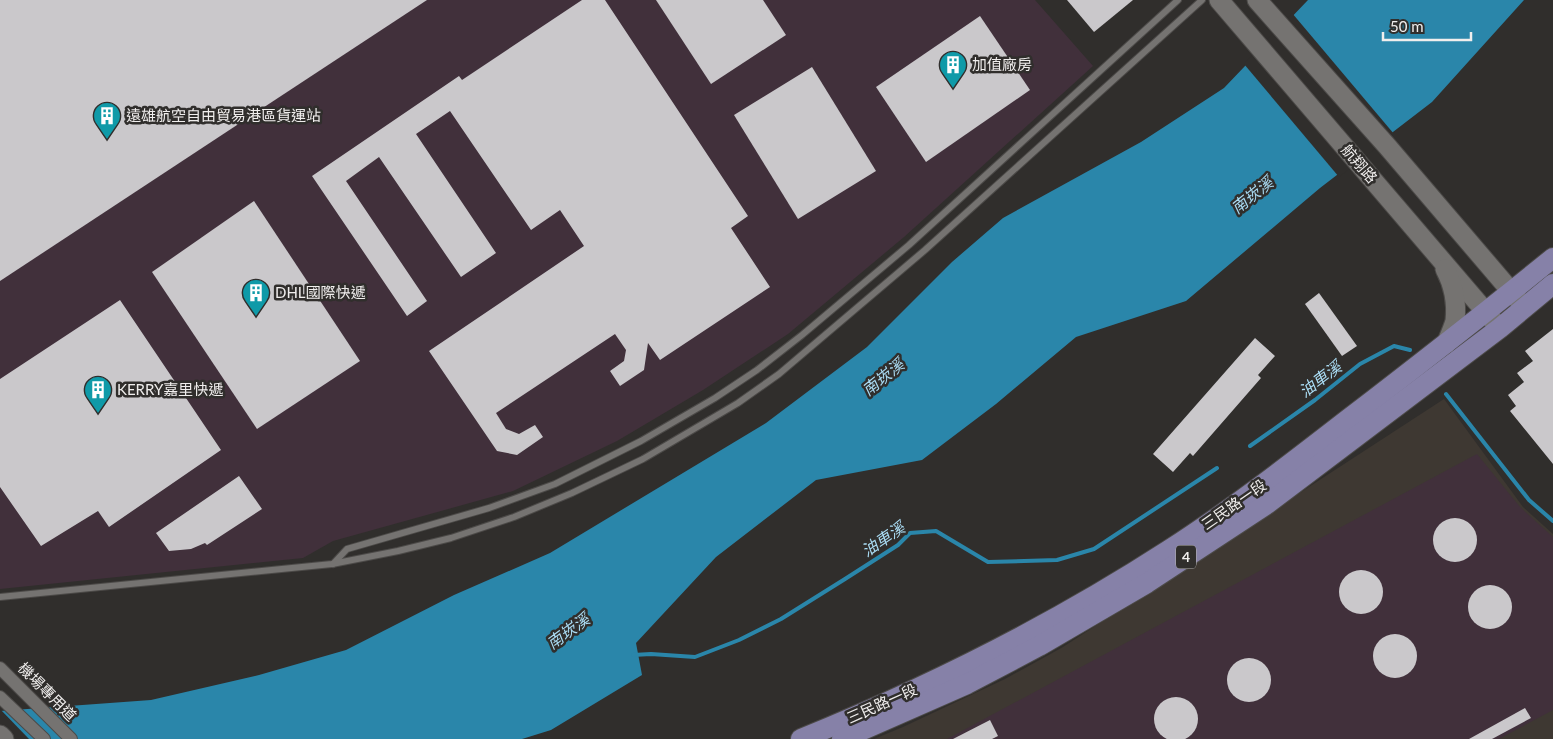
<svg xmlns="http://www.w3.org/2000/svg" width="1553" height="739" font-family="Lato,'Noto Sans TC',sans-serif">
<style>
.built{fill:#3e3832}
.industrial{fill:#41303b}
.water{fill:#2a86aa}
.pier{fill:#302e2c}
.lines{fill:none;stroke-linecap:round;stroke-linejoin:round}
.stream{stroke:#2a86aa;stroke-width:4}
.building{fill:#cac8cb}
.lane-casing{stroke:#4c4a48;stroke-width:8}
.street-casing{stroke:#4c4a48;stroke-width:14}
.secondary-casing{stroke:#4c4a48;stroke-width:21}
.primary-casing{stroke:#4c4a48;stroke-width:22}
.lane{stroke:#757371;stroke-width:6}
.street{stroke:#757371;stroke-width:12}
.secondary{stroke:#757371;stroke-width:19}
.primary{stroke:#8681a8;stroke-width:20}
.labels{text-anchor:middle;stroke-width:5;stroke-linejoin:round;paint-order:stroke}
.shield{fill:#302e2c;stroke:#b6b4b3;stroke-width:1}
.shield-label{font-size:14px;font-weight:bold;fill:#f0eeed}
.poi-label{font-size:15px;fill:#f0eeed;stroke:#302e2c;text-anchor:start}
.street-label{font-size:15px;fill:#f0eeed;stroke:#302e2c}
.water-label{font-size:16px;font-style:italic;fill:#aadcf4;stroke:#302e2c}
</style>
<rect width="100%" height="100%" fill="#302e2c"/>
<polygon class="built" points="1444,399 1523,507 1553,534 1553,739 874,739 903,727 1005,679 1063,647"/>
<g class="industrial">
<polygon points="0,0 1035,0 1093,66 904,237 788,334 703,390 617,441 513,491 333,541 303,558 0,589"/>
<polygon points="1477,454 1520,507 1553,537 1553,710 1499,739 947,739"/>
</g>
<polygon class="water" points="1308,0 1524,0 1432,102 1320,188 1186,301 1076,337 996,404 922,460 816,480 716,557 636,643 642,675 551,730 522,739 0,739 0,711 151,700 259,675 346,650 454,595 550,553 766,423 867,347 952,262 1003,218 1141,142 1224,88"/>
<g class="pier">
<polygon points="1292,13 1394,134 1339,177 1244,64"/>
<polygon points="0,709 29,739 0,739"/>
</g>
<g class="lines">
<g class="stream">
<polyline points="1446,394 1529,500 1553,521"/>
<polyline points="1250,446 1315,400 1360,364 1394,346 1410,350"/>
<polyline points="633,655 651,654 695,657 739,640 781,619 845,579 898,545 910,533 936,531 988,562 1057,560 1094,549 1217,468"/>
</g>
</g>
<g class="building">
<polygon points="0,0 427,0 0,281"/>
<polygon points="582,0 605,0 748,216 731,228 770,287 660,360 648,343 644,370 620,386 610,371 624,361 626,350 615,334 496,413 506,429 519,434 535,425 543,437 517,455 497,451 429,351 584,246 560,210 531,230 450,111 416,134 496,253 461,277 379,157 346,181 427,301 407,316 312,176 459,76 462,80"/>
<polygon points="656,0 763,0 786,35 711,84"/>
<polygon points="1067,0 1133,0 1094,32"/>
<polygon points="980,16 1030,90 926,162 876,87"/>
<polygon points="812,67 876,171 798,219 734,115"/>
<polygon points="254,201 360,361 257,429 152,272"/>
<polygon points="1319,293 1357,346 1342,356 1305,304"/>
<polygon points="120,300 221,450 109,527 98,511 41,546 0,487 0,379"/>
<polygon points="1553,329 1553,464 1510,411 1516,406 1508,395 1524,382 1517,373 1533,361 1525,351"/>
<polygon points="1255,338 1275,356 1258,375 1261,378 1193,456 1190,453 1173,472 1153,454"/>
<polygon points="239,476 262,509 207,545 205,543 191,549 169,551 156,533"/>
<circle cx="1455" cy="540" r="22"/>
<circle cx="1361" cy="592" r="22"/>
<circle cx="1490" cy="607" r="22"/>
<circle cx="1395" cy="656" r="22"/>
<circle cx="1249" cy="680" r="22"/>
<circle cx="1176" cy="719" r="22"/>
<polygon points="1525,708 1531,718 1492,739 1469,739"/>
<polygon points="990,720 998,736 992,739 953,739"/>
</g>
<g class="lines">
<defs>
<g id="lane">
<polyline points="333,564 347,549 489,508 555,484 641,441 715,398 757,370 802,335 909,245 1178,0"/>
<polyline points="0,597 332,564 398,551 451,538 514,517 572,493 643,459 738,403 779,374 925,250 1202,0"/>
</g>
<g id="street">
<polyline points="0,668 71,739"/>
<polyline points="0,697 44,739"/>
</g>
<g id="secondary">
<polyline points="1219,0 1496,324"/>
<polyline points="1257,0 1387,146 1521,303"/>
<path d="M1445 269C1453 284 1457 303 1455 321 1453 328 1449 337 1446 344"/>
<polyline points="0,735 4,739"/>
</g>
<g id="primary">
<path d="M801 739C929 687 1053 625 1169 550 1231 510 1289 465 1347 420 1416 367 1485 313 1553 258"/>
<polyline points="842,739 967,684 1039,646 1147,583 1267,504 1500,328 1553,284"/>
</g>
</defs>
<use href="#lane" class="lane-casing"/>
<use href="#street" class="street-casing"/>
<use href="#secondary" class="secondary-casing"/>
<use href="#primary" class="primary-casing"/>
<use href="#lane" class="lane"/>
<use href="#street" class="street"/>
<use href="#secondary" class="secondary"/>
<use href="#primary" class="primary"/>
</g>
<defs>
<symbol id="building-pin" viewBox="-11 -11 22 30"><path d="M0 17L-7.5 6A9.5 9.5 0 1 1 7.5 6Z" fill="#0f9aa8" stroke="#302e2c"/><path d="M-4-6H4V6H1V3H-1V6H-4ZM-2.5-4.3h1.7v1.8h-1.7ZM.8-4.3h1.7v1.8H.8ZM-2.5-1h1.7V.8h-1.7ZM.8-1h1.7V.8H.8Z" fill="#fff"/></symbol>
</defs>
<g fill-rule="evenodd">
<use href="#building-pin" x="937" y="49" width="32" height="43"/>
<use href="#building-pin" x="91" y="100" width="32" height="43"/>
<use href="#building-pin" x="240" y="277" width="32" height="43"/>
<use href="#building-pin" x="82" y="374" width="32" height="43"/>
</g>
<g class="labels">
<rect class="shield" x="1176" y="545.5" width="20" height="23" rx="4"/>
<g class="shield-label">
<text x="1186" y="562">4</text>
</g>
<g class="poi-label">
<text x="972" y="70">加值廠房</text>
<text x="126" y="121">遠雄航空自由貿易港區貨運站</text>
<text x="275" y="298">DHL國際快遞</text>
<text x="117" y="395">KERRY嘉里快遞</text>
</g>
<g class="street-label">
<text transform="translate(1359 164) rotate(49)" y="5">航翔路</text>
<text transform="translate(1234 505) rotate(-35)" y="5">三民路一段</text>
<text transform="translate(47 692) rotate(45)" y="5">機場專用道</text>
<text transform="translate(882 704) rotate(-24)" y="5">三民路一段</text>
</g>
<g class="water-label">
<text transform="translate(1252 195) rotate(-39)" y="6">南崁溪</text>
<text transform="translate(883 377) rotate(-39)" y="6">南崁溪</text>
<text transform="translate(1320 379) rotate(-37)" y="6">油車溪</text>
<text transform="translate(883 539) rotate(-34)" y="6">油車溪</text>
<text transform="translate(568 631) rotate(-36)" y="6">南崁溪</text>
</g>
</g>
<path d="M1383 32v8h88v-8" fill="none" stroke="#f0eeed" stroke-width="2.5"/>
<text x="1390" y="32" font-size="15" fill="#f0eeed" stroke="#302e2c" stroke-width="4" paint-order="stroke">50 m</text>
</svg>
